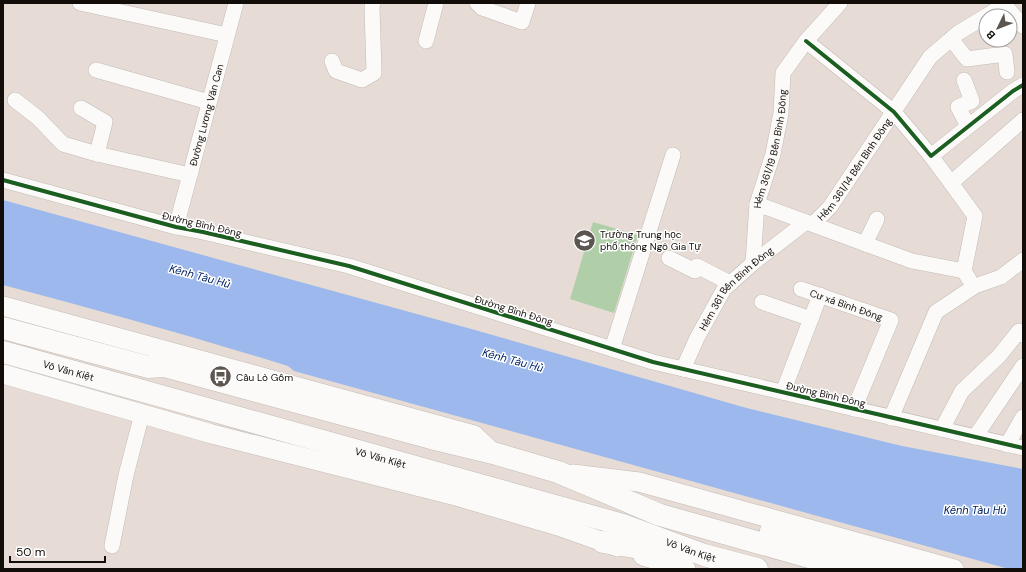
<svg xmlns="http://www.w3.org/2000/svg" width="1026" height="572" font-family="'DM Sans',sans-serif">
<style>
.green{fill:#b0cfa8}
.water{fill:#9cb8ec}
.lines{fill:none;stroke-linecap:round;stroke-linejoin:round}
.minor-casing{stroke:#c2bab4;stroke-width:16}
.major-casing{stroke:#c2bab4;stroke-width:20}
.highway-casing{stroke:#c2bab4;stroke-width:23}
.minor{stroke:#fbfaf9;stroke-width:15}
.major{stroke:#fbfaf9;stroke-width:19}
.highway{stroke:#fbfaf9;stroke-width:22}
.cycleway-casing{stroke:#fff;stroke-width:6}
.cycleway{stroke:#1b5e20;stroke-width:4}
.labels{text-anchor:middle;stroke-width:3;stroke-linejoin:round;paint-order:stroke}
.street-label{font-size:10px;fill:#130d09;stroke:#fff}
.poi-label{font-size:10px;fill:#130d09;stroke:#fff;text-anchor:start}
.water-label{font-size:11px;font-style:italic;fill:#002264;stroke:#fff}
</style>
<rect width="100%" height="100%" fill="#e6dcd5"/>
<polygon class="green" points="593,222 638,235 614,313 570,299"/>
<path class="water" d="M3 200 475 330 743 407 902 446 1023 469V569H1009L294 371 288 366C194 337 99 310 3 285Z"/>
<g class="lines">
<defs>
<g id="minor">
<polyline points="80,3 227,35"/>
<polyline points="477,3 482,8 522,22 528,3"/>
<polyline points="987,16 1004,4 1023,26"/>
<polyline points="951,39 967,59 1005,54 1007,72"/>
<polyline points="426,41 436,3"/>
<polyline points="806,41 894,112 931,156 1013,91 1023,85"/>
<polyline points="332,61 336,71 362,80 374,73 372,7 373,3"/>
<polyline points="96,70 209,102"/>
<polyline points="964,80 972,101 958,107 968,126"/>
<polyline points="15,100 38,118 63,144 97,154 190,175"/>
<polyline points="81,108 105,122 97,154"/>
<polyline points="931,156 951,183"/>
<polyline points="3,180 176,227 203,232 349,266 653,362 1023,448"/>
<polyline points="757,204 912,261 964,271"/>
<path id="s1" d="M813 224 830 207 930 57 958 33 986 16"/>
<path id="s2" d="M176 227 236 3"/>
<polyline points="865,244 877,219"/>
<polyline points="669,258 695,271 697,266 730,283"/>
<path id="s3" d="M753 263 757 204 773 154 781 113 783 73 806 41 840 3"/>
<polyline points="969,279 964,271 975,216 951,183 1023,120"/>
<path id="s4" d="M801 289 891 320 854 409"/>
<polyline points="762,302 811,319"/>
<polyline points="612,349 673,155"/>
<path id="s5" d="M683 369 697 338 724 289 753 263 806 222"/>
<polyline points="783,392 820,295"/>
<polyline points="891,418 936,312 975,286 1001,277 1023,260"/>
<polyline points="942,429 962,391 999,356 1019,331 1023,335"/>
<polyline points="975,437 1023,366"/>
<polyline points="1007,445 1023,417"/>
<polyline points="112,546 126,475 142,414"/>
</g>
<g id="major">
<polyline points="3,306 474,435 493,453"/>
<polyline points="3,374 212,434 456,496 561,527 618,547"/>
<polyline points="573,474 639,482 954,569"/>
<polyline points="643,556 686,569"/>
</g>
<g id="highway">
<polyline points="3,328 148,367 164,366 431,438 493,453 558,472 660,515 852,569"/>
<path id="s6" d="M3 352 623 525 704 555 757 569"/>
<polyline points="771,531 907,569"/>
<polyline points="603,542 671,553"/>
</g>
</defs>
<use href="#minor" class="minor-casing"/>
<use href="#major" class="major-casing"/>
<use href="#highway" class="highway-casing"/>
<use href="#minor" class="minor"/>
<use href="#major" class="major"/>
<use href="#highway" class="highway"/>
<defs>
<g id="cycleway">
<polyline points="806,41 894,112 931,156 1013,91 1023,85"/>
<polyline points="3,180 176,227 203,232 349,266 653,362 1023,448"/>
</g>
</defs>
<use href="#cycleway" class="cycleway-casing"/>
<use href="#cycleway" class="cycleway"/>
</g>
<defs>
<symbol id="school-disc" viewBox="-11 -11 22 22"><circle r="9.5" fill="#5d5550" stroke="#fff"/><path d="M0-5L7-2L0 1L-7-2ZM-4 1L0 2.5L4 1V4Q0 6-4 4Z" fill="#fff"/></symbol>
<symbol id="bus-disc" viewBox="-11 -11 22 22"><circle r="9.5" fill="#5d5550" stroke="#fff"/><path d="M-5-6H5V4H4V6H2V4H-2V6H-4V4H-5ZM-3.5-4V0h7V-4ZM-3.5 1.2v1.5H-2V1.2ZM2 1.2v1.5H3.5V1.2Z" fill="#fff"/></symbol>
</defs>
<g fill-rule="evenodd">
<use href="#school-disc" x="572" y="228" width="25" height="25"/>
<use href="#bus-disc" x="208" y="364" width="25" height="25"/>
</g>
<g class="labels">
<g class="street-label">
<text dy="4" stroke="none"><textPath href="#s2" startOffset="116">Đường Lương Văn Can</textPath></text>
<text dy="4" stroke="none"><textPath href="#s3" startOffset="116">Hẻm 361/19 Bến Bình Đông</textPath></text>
<text dy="4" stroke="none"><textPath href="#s1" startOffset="69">Hẻm 361/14 Bến Bình Đông</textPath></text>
<text transform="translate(202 224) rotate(13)" y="4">Đường Bình Đông</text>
<text dy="4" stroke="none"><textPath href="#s5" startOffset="98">Hẻm 361 Bến Bình Đông</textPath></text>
<text dy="4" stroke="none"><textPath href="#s4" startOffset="48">Cư xá Bình Đông</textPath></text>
<text transform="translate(514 310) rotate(17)" y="4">Đường Bình Đông</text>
<text dy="4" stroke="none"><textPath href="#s6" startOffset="68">Võ Văn Kiệt</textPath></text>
<text transform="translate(826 394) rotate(13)" y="4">Đường Bình Đông</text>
<text dy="4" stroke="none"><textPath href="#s6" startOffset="392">Võ Văn Kiệt</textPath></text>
<text dy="4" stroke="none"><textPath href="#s6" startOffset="716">Võ Văn Kiệt</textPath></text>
</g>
<g class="poi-label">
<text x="600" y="238">Trường Trung học<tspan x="600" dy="12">phổ thông Ngô Gia Tự</tspan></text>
<text x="236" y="381">Cầu Lò Gốm</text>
</g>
<g class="water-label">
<text transform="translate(200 276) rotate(15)" y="4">Kênh Tàu Hủ</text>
<text transform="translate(513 360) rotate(15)" y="4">Kênh Tàu Hủ</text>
<text x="975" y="514">Kênh Tàu Hủ</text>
</g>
</g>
<rect width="1026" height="572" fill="none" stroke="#130d09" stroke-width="8"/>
<g transform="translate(998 28) rotate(227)"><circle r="19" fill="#ffffff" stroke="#a19e9d"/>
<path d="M0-3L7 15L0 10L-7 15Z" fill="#5d5550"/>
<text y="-6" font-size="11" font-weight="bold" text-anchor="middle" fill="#130d09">B</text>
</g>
<path d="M10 556v6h95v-6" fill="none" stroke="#130d09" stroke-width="2"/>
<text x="16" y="556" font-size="12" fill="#130d09" stroke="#ffffff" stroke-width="3" paint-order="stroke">50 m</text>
</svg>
